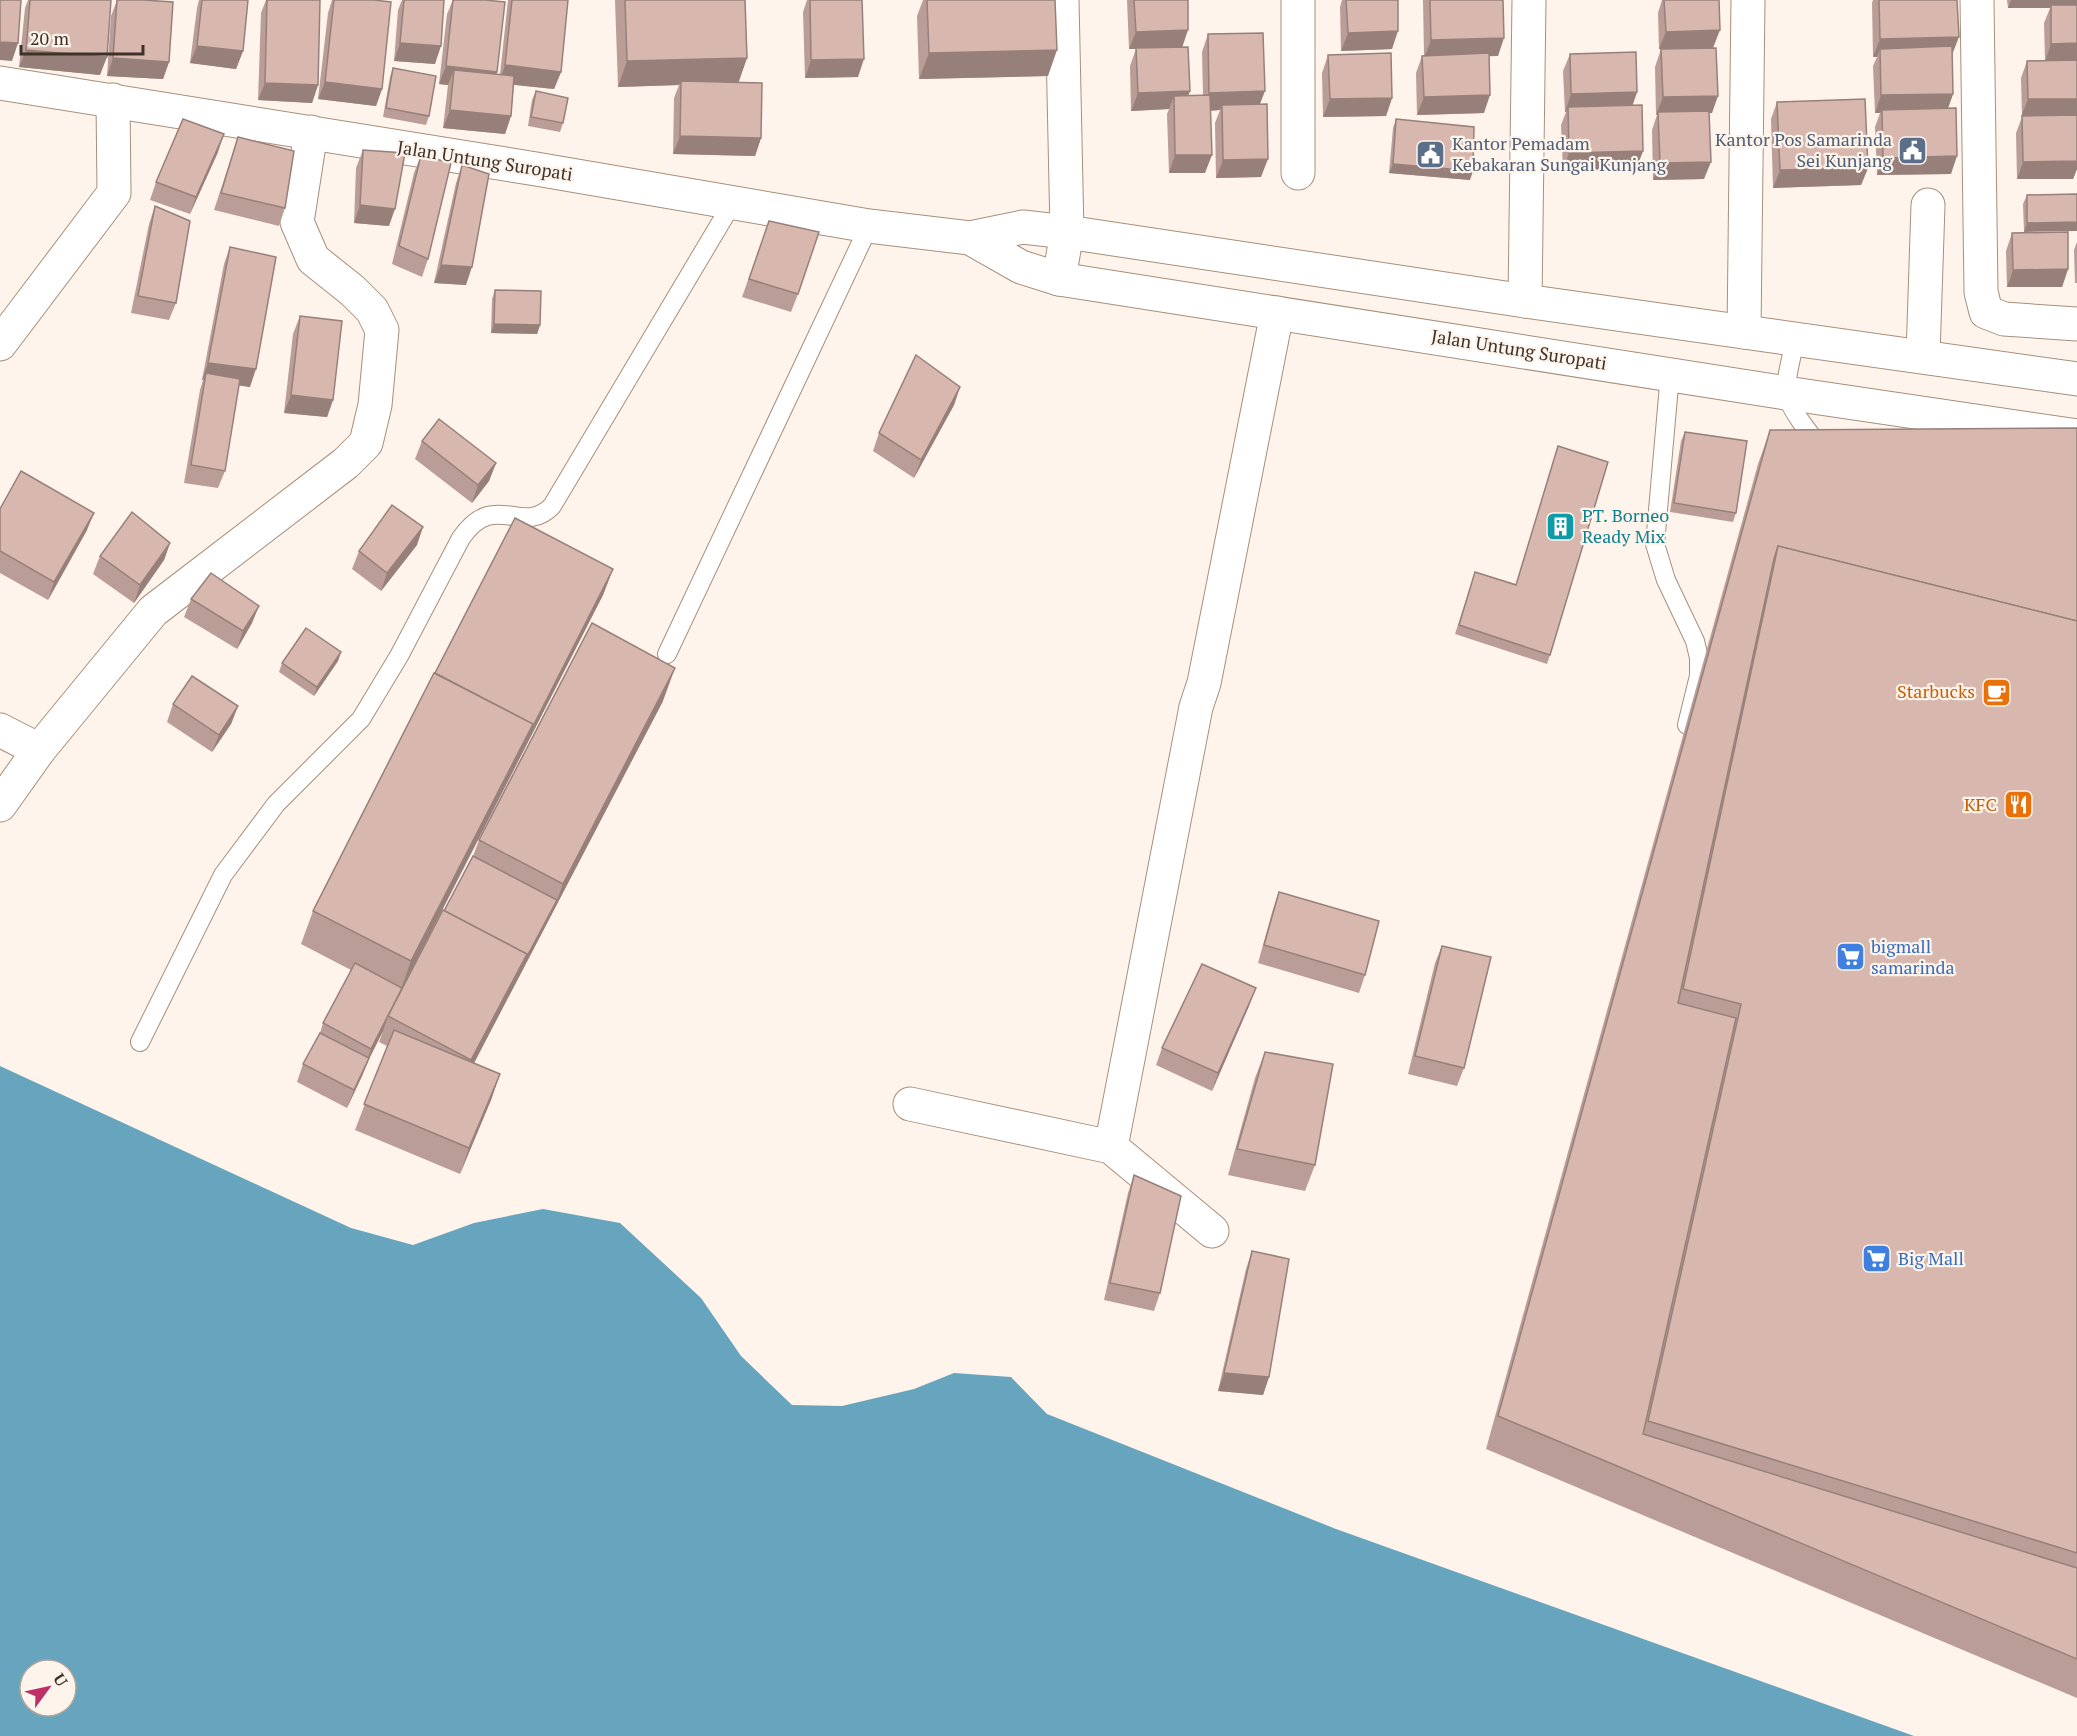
<svg xmlns="http://www.w3.org/2000/svg" width="2077" height="1736" font-family="'PT Serif',serif">
<style>
.water{fill:#67a4bd;fill-rule:evenodd}
.lines{fill:none;stroke-linecap:round;stroke-linejoin:round}
.lane-casing{stroke:#a78f7c;stroke-width:20}
.street-casing{stroke:#a78f7c;stroke-width:35}
.secondary-casing{stroke:#a78f7c;stroke-width:35}
.lane{stroke:#fff;stroke-width:18}
.street{stroke:#fff;stroke-width:33}
.secondary{stroke:#fff;stroke-width:33}
.wall{fill:#ba9d96}
.shaded-wall{fill:#97807a}
.building{fill:#d8b7ae;stroke:#97807a;stroke-width:1.5}
.labels{text-anchor:middle;stroke-width:4.5;stroke-linejoin:round;paint-order:stroke}
.service-label{font-size:18px;fill:#4e5e75;stroke:#fef4eb;text-anchor:end}
.street-label{font-size:18px;fill:#3c322a;stroke:#fef4eb}
.culture-label{font-size:18px;fill:#0d838f;stroke:#fef4eb;text-anchor:start}
.food-label{font-size:18px;fill:#c56008;stroke:#fef4eb;text-anchor:end}
.shop-label{font-size:18px;fill:#366cbe;stroke:#fef4eb;text-anchor:start}
</style>
<rect width="100%" height="100%" fill="#fef4eb"/>
<path class="water" d="M0 1066 351 1228 413 1245 474 1223 543 1209 620 1223 701 1298 741 1356 792 1405 842 1406 914 1389 954 1373 1011 1377 1047 1414 1336 1529 1914 1736H0ZM30 1670H66V1706H30Z"/>
<g class="lines">
<defs>
<g id="lane">
<path d="M1795 339C1793 352 1785 380 1786 392 1788 405 1812 441 1824 446"/>
<polyline points="1670,374 1655,544 1666,580 1695,641 1699,658 1699,676 1687,725"/>
<polyline points="667,654 869,226"/>
<path d="M140 1042 223 875 276 804 361 719 399 656 461 538C495 489 522 537 552 506L733 202"/>
</g>
<g id="street">
<polyline points="1977,0 1981,292 1986,312 2004,319 2077,324"/>
<polyline points="1298,173 1298,0"/>
<polyline points="1059,279 1067,232 1062,0"/>
<polyline points="1525,301 1529,0"/>
<polyline points="1744,332 1748,0"/>
<polyline points="0,344 114,193 113,100"/>
<polyline points="1923,356 1928,205"/>
<polyline points="0,730 39,750 0,805"/>
<polyline points="39,750 153,611 346,463 366,443 375,405 382,330 372,310 353,291 313,259 297,222 311,132"/>
<polyline points="910,1104 1111,1147 1212,1231"/>
<polyline points="1111,1147 1196,707 1204,683 1277,313"/>
</g>
<g id="secondary">
<polyline points="0,83 536,169 869,226 970,238 1023,227 1067,232 1525,301 2077,379"/>
<polyline points="970,238 1021,267 1059,279 1786,393 2077,436"/>
</g>
</defs>
<use href="#lane" class="lane-casing"/>
<use href="#street" class="street-casing"/>
<use href="#secondary" class="secondary-casing"/>
<use href="#lane" class="lane"/>
<use href="#street" class="street"/>
<use href="#secondary" class="secondary"/>
</g>
<g class="wall">
<polygon points="28,0 111,0 100,75 19,67 25,8"/>
<polygon points="117,0 144,0 169,62 163,79 107,76 111,16"/>
<polygon points="199,0 248,0 243,51 236,69 190,63 197,8"/>
<polygon points="266,0 320,0 318,85 312,103 258,100 261,13"/>
<polygon points="332,0 374,0 382,89 376,106 318,99 328,13"/>
<polygon points="402,0 444,0 435,64 394,61 398,10"/>
<polygon points="453,0 485,0 497,72 496,74 500,74 508,0 568,0 561,72 554,89 514,85 511,116 505,134 443,128 448,85 439,84 447,14"/>
<polygon points="615,0 745,0 747,58 738,82 761,138 755,156 673,154 674,98 679,85 618,87"/>
<polygon points="807,0 862,0 858,77 805,78 803,12"/>
<polygon points="923,0 1055,0 1048,76 919,79 917,16"/>
<polygon points="1127,0 1188,0 1182,47 1190,91 1188,96 1203,95 1202,52 1208,34 1260,104 1261,177 1216,178 1215,123 1220,110 1210,111 1205,173 1169,173 1167,114 1169,109 1131,111 1130,66 1136,49 1129,49"/>
<polygon points="1342,0 1398,0 1392,49 1341,51 1340,7"/>
<polygon points="1423,0 1503,0 1498,56 1489,56 1484,113 1417,115 1416,73 1422,56 1424,55"/>
<polygon points="1662,0 1719,0 1713,48 1712,113 1709,113 1704,179 1653,180 1652,130 1657,115 1656,115 1655,67 1661,49 1659,49 1658,13"/>
<polygon points="1873,0 1957,0 1952,55 1953,94 1948,108 1951,174 1877,175 1875,127 1880,113 1875,113 1873,66 1877,57 1873,57 1872,3"/>
<polygon points="2007,0 2077,0 2077,169 2073,179 2017,179 2016,133 2022,117 2021,78 2027,61 2045,60 2044,23 2050,8 2008,8"/>
<polygon points="1570,54 1637,92 1632,106 1643,151 1636,169 1563,171 1561,125 1566,112 1565,112 1563,71"/>
<polygon points="1328,55 1392,98 1386,116 1323,117 1322,73"/>
<polygon points="393,68 429,116 426,125 383,117 390,77"/>
<polygon points="536,91 563,123 560,132 528,126 532,100"/>
<polygon points="1777,102 1868,168 1861,185 1773,188 1771,119"/>
<polygon points="1396,119 1470,180 1389,173 1393,128"/>
<polygon points="238,137 285,208 279,226 214,210"/>
<polygon points="363,150 389,226 354,223 356,168"/>
<polygon points="218,152 190,214 150,200 156,182"/>
<polygon points="421,155 428,259 422,277 392,264 414,173"/>
<polygon points="462,165 466,285 434,283 456,183"/>
<polygon points="2077,194 2024,232 2023,204 2027,195"/>
<polygon points="155,206 176,303 169,320 131,313 149,224"/>
<polygon points="769,221 798,294 791,312 742,297"/>
<polygon points="2012,233 2068,269 2062,287 2007,287 2006,251"/>
<polygon points="2077,242 2077,283 2075,283 2074,250"/>
<polygon points="230,247 250,387 239,385 225,471 218,488 184,483 200,390 203,380 202,380 224,264"/>
<polygon points="495,290 540,325 537,334 491,333 492,299"/>
<polygon points="300,316 333,400 327,417 284,413 293,334"/>
<polygon points="960,387 954,405 914,478 873,451 879,433"/>
<polygon points="2077,428 2077,1698 1486,1449 1758,464 1770,430"/>
<polygon points="1685,432 1736,513 1733,522 1670,512 1681,441"/>
<polygon points="422,441 496,463 489,481 472,503 415,459"/>
<polygon points="1558,446 1550,655 1547,664 1455,634 1475,572 1516,584"/>
<polygon points="0,509 87,530 48,600 0,573"/>
<polygon points="170,543 164,560 134,603 93,574 100,556"/>
<polygon points="417,545 381,591 352,569 359,551"/>
<polygon points="613,569 603,595 400,993 473,856 479,840 663,701 474,1063 500,1074 491,1100 460,1174 355,1130 387,1046 379,1042 383,1031 369,1059 362,1076 347,1108 297,1082 303,1064 320,1033 323,1023 351,970 301,944 313,911 435,673"/>
<polygon points="191,599 252,623 237,649 184,617"/>
<polygon points="341,652 338,661 314,696 279,672 282,663"/>
<polygon points="173,704 238,706 231,724 212,752 167,722"/>
<polygon points="1279,892 1365,975 1359,993 1258,963 1273,909"/>
<polygon points="1442,946 1464,1068 1457,1086 1408,1074 1435,963"/>
<polygon points="1249,1006 1212,1091 1156,1065 1162,1048"/>
<polygon points="1265,1052 1315,1165 1305,1191 1228,1175 1255,1078"/>
<polygon points="1134,1175 1160,1293 1154,1311 1104,1300 1128,1193"/>
<polygon points="1252,1251 1269,1377 1263,1395 1218,1391 1246,1269"/>
</g>
<g class="shaded-wall">
<polygon points="2011,0 2077,0 2077,8 2051,5 2050,8 2008,8"/>
<polygon points="1188,30 1182,48 1129,49 1136,32"/>
<polygon points="1720,30 1713,48 1659,49 1666,32"/>
<polygon points="1398,31 1392,49 1341,51 1348,33"/>
<polygon points="1959,37 1952,55 1880,49 1877,57 1873,57 1880,39"/>
<polygon points="1504,38 1498,56 1424,58 1431,40"/>
<polygon points="0,42 18,43 12,61 0,60"/>
<polygon points="400,43 441,46 435,64 394,61"/>
<polygon points="2077,43 2077,61 2045,61 2051,44"/>
<polygon points="197,46 243,51 236,69 190,63"/>
<polygon points="26,50 107,57 100,75 19,67"/>
<polygon points="1057,50 1048,76 919,79 929,53"/>
<polygon points="113,58 169,62 163,79 107,76"/>
<polygon points="747,58 738,84 681,81 679,85 618,87 627,61"/>
<polygon points="864,59 858,77 805,78 811,60"/>
<polygon points="505,65 561,72 554,89 499,83"/>
<polygon points="446,66 497,72 490,90 454,70 448,85 439,84"/>
<polygon points="325,82 382,89 376,106 318,99"/>
<polygon points="265,83 318,85 312,103 258,100"/>
<polygon points="1190,91 1183,109 1174,96 1169,109 1131,111 1138,93"/>
<polygon points="1265,91 1258,109 1222,105 1220,110 1203,111 1209,93"/>
<polygon points="1637,92 1631,110 1568,107 1566,112 1565,112 1571,94"/>
<polygon points="1953,94 1947,111 1882,110 1880,113 1875,113 1881,95"/>
<polygon points="1490,95 1484,113 1417,115 1424,97"/>
<polygon points="1718,96 1712,113 1658,115 1658,112 1656,115 1663,97"/>
<polygon points="1392,98 1386,116 1323,117 1330,99"/>
<polygon points="2028,99 2077,99 2077,116 2021,117"/>
<polygon points="450,110 511,116 505,134 443,128"/>
<polygon points="224,134 218,152 190,214 196,197"/>
<polygon points="680,136 761,138 755,156 673,154"/>
<polygon points="1643,151 1636,169 1563,171 1569,153"/>
<polygon points="1175,155 1212,155 1205,173 1169,173"/>
<polygon points="1957,156 1951,174 1877,175 1883,158"/>
<polygon points="1268,159 1261,177 1216,178 1223,160"/>
<polygon points="2077,161 2077,169 2073,179 2017,179 2023,162"/>
<polygon points="1711,162 1704,179 1653,180 1660,163"/>
<polygon points="1393,164 1473,171 1470,180 1389,173"/>
<polygon points="1868,168 1861,185 1773,188 1780,170"/>
<polygon points="360,205 395,209 389,226 354,223"/>
<polygon points="2077,222 2077,231 2024,232 2027,223"/>
<polygon points="441,265 472,267 466,285 434,283"/>
<polygon points="2068,269 2062,287 2007,287 2013,270"/>
<polygon points="494,324 540,325 537,334 491,333"/>
<polygon points="208,363 256,369 250,387 205,381 206,373 203,380 202,380"/>
<polygon points="960,387 954,405 914,478 921,460"/>
<polygon points="291,395 333,400 327,417 284,413"/>
<polygon points="496,463 489,481 472,503 478,485"/>
<polygon points="94,513 87,530 48,600 54,582"/>
<polygon points="423,527 417,545 381,591 387,573"/>
<polygon points="170,543 164,560 134,603 140,585"/>
<polygon points="613,569 603,595 388,1016 383,1031 369,1059 362,1076 347,1108 354,1090 365,1066 371,1049 400,992 411,961"/>
<polygon points="259,606 252,623 237,649 243,631"/>
<polygon points="341,652 338,661 314,696 317,687"/>
<polygon points="675,668 663,701 462,1086 471,1060 527,954 557,900 563,884"/>
<polygon points="238,706 231,724 212,752 219,735"/>
<polygon points="1256,988 1249,1006 1212,1091 1218,1073"/>
<polygon points="500,1074 491,1100 460,1174 469,1148"/>
<polygon points="1224,1373 1269,1377 1263,1395 1218,1391"/>
</g>
<g class="building">
<polygon points="0,0 21,0 18,43 0,42"/>
<polygon points="30,0 111,0 107,57 26,50"/>
<polygon points="117,0 144,0 173,2 169,62 113,58"/>
<polygon points="202,0 248,0 243,51 197,46"/>
<polygon points="267,0 320,0 318,85 265,83"/>
<polygon points="334,0 374,0 391,2 382,89 325,82"/>
<polygon points="404,0 444,0 441,46 400,43"/>
<polygon points="453,0 485,0 505,2 497,72 446,66"/>
<polygon points="512,0 568,0 561,72 505,65"/>
<polygon points="625,0 745,0 747,58 627,61"/>
<polygon points="810,0 862,0 864,59 811,60"/>
<polygon points="927,0 1055,0 1057,50 929,53"/>
<polygon points="1134,0 1188,0 1188,30 1136,32"/>
<polygon points="1346,0 1398,0 1398,31 1348,33"/>
<polygon points="1430,0 1503,0 1504,38 1431,40"/>
<polygon points="1664,0 1719,0 1720,30 1666,32"/>
<polygon points="1879,0 1957,0 1959,37 1880,39"/>
<polygon points="2051,5 2077,5 2077,43 2051,44"/>
<polygon points="1263,33 1265,91 1209,93 1208,34"/>
<polygon points="1952,46 1953,94 1881,95 1880,49"/>
<polygon points="1188,47 1190,91 1138,93 1136,48"/>
<polygon points="1716,48 1718,96 1663,97 1661,49"/>
<polygon points="1636,52 1637,92 1571,94 1570,54"/>
<polygon points="1391,53 1392,98 1330,99 1328,55"/>
<polygon points="1489,53 1490,95 1424,97 1422,56"/>
<polygon points="2077,60 2077,99 2028,99 2027,61"/>
<polygon points="393,68 436,76 429,116 386,108"/>
<polygon points="454,70 514,76 511,116 450,110"/>
<polygon points="681,81 762,83 761,138 680,136"/>
<polygon points="536,91 568,98 563,123 531,117"/>
<polygon points="1210,95 1212,155 1175,155 1174,96"/>
<polygon points="1865,99 1868,168 1780,170 1777,102"/>
<polygon points="1267,104 1268,159 1223,160 1222,105"/>
<polygon points="1642,105 1643,151 1569,153 1568,107"/>
<polygon points="1956,108 1957,156 1883,158 1882,110"/>
<polygon points="1709,111 1711,162 1660,163 1658,112"/>
<polygon points="2077,115 2077,161 2023,162 2022,116"/>
<polygon points="183,119 224,134 196,197 156,182"/>
<polygon points="1396,119 1474,127 1473,171 1393,164"/>
<polygon points="238,137 294,151 285,208 221,193"/>
<polygon points="363,150 405,153 395,209 360,205"/>
<polygon points="421,155 451,163 428,259 399,246"/>
<polygon points="462,165 489,174 472,267 441,265"/>
<polygon points="2077,194 2077,222 2027,223 2027,195"/>
<polygon points="155,206 190,221 176,303 138,296"/>
<polygon points="769,221 819,232 798,294 749,279"/>
<polygon points="2068,232 2068,269 2013,270 2012,233"/>
<polygon points="230,247 276,257 256,369 208,363"/>
<polygon points="495,290 541,291 540,325 494,324"/>
<polygon points="300,316 342,321 333,400 291,395"/>
<polygon points="916,355 960,387 921,460 879,433"/>
<polygon points="206,373 240,379 225,471 191,465"/>
<polygon points="439,419 496,463 478,485 422,441"/>
<polygon points="2077,428 2077,621 1778,546 1774,559 1678,1003 1736,1018 1643,1434 2077,1568 2077,1659 1498,1416 1770,430"/>
<polygon points="1685,432 1747,441 1736,513 1674,503"/>
<polygon points="1558,446 1608,462 1550,655 1459,625 1475,572 1516,585"/>
<polygon points="21,471 94,513 54,582 0,551 0,509"/>
<polygon points="392,505 423,527 387,573 359,551"/>
<polygon points="132,512 170,543 140,585 100,556"/>
<polygon points="515,518 613,569 530,732 533,724 435,673"/>
<polygon points="1778,546 2077,621 2077,1553 1648,1421 1741,1004 1683,989"/>
<polygon points="211,573 259,606 243,631 191,599"/>
<polygon points="592,623 675,668 563,884 479,840"/>
<polygon points="306,628 341,652 317,687 282,663"/>
<polygon points="434,673 533,724 411,961 313,911"/>
<polygon points="192,676 238,706 219,735 173,704"/>
<polygon points="473,856 557,900 524,962 527,954 444,911"/>
<polygon points="1279,892 1379,921 1365,975 1264,945"/>
<polygon points="443,910 527,954 471,1060 388,1016"/>
<polygon points="1442,946 1491,957 1464,1068 1415,1056"/>
<polygon points="355,963 402,988 371,1049 323,1023"/>
<polygon points="1202,964 1256,988 1218,1073 1162,1048"/>
<polygon points="394,1030 500,1074 469,1148 364,1104"/>
<polygon points="320,1033 369,1058 354,1090 303,1064"/>
<polygon points="1265,1052 1333,1064 1315,1165 1237,1149"/>
<polygon points="1134,1175 1181,1196 1160,1293 1110,1283"/>
<polygon points="1252,1251 1289,1259 1269,1377 1224,1373"/>
</g>
<defs>
<symbol id="civic-square" viewBox="-11 -11 22 22"><rect x="-9" y="-9" width="18" height="18" rx="4" fill="#5c6f8a" stroke="#fef4eb"/><path d="M-.6-6.5H3V-4.5H.6V-3L4-1V1h2V6H-6V1h2V-1L-.6-3ZM-1.2 2.5V6h2.4V2.5Z" fill="#fff"/></symbol>
<symbol id="building-square" viewBox="-11 -11 22 22"><rect x="-9" y="-9" width="18" height="18" rx="4" fill="#0f9aa8" stroke="#fef4eb"/><path d="M-4-6H4V6H1V3H-1V6H-4ZM-2.5-4.3h1.7v1.8h-1.7ZM.8-4.3h1.7v1.8H.8ZM-2.5-1h1.7V.8h-1.7ZM.8-1h1.7V.8H.8Z" fill="#fff"/></symbol>
<symbol id="cafe-square" viewBox="-11 -11 22 22"><rect x="-9" y="-9" width="18" height="18" rx="4" fill="#e8710a" stroke="#fef4eb"/><path d="M-5.5-4.5H6V0H3Q3 3.5 0 3.5H-2.5Q-5.5 3.5-5.5 0ZM3-3.2v2h1.7v-2ZM-6 4.5H4V6H-6Z" fill="#fff"/></symbol>
<symbol id="restaurant-square" viewBox="-11 -11 22 22"><rect x="-9" y="-9" width="18" height="18" rx="4" fill="#e8710a" stroke="#fef4eb"/><path d="M-5-6h1v4h1v-4h1v4h1v-4h1v5L-1.5 .5V6h-2V.5L-5-1ZM5-6V6H3V1.5H1.5Q1.5-4 5-6Z" fill="#fff"/></symbol>
<symbol id="supermarket-square" viewBox="-11 -11 22 22"><rect x="-9" y="-9" width="18" height="18" rx="4" fill="#3f7fe0" stroke="#fef4eb"/><path d="M-6-5.5h2.5l.6 2H6L4.5 2H-2.5L-4.4-4H-6ZM-1.5 3.2a1.3 1.3 0 1 0 .1 0ZM3 3.2a1.3 1.3 0 1 0 .1 0Z" fill="#fff"/></symbol>
</defs>
<g fill-rule="evenodd">
<use href="#civic-square" x="1896" y="134" width="33" height="33"/>
<use href="#civic-square" x="1414" y="138" width="33" height="33"/>
<use href="#building-square" x="1544" y="510" width="33" height="33"/>
<use href="#cafe-square" x="1980" y="676" width="33" height="33"/>
<use href="#restaurant-square" x="2002" y="788" width="33" height="33"/>
<use href="#supermarket-square" x="1834" y="940" width="33" height="33"/>
<use href="#supermarket-square" x="1860" y="1242" width="33" height="33"/>
</g>
<g class="labels">
<g class="service-label">
<text x="1892" y="146">Kantor Pos Samarinda<tspan x="1892" dy="21">Sei Kunjang</tspan></text>
<text x="1452" y="150" text-anchor="start">Kantor Pemadam<tspan x="1452" dy="21">Kebakaran Sungai Kunjang</tspan></text>
</g>
<g class="street-label">
<text transform="translate(485 161) rotate(9)" y="6">Jalan Untung Suropati</text>
<text transform="translate(1519 350) rotate(9)" y="6">Jalan Untung Suropati</text>
</g>
<g class="culture-label">
<text x="1582" y="522">PT. Borneo<tspan x="1582" dy="21">Ready Mix</tspan></text>
</g>
<g class="food-label">
<text x="1975" y="698">Starbucks</text>
<text x="1997" y="811">KFC</text>
</g>
<g class="shop-label">
<text x="1871" y="953">bigmall<tspan x="1871" dy="21">samarinda</tspan></text>
<text x="1898" y="1265">Big Mall</text>
</g>
</g>
<g transform="translate(48 1688) rotate(57)"><circle r="28" fill="#fef4eb" stroke="#b0a69e" stroke-width="1.5"/>
<path d="M0-4.5L10 22L0 15L-10 22Z" fill="#bd3166"/>
<text y="-9" font-size="16" font-weight="bold" text-anchor="middle" fill="#3c322a">U</text>
</g>
<path d="M21 45v9h122v-9" fill="none" stroke="#3c322a" stroke-width="3"/>
<text x="30" y="45" font-size="18" fill="#3c322a" stroke="#fef4eb" stroke-width="4.5" paint-order="stroke">20 m</text>
</svg>
